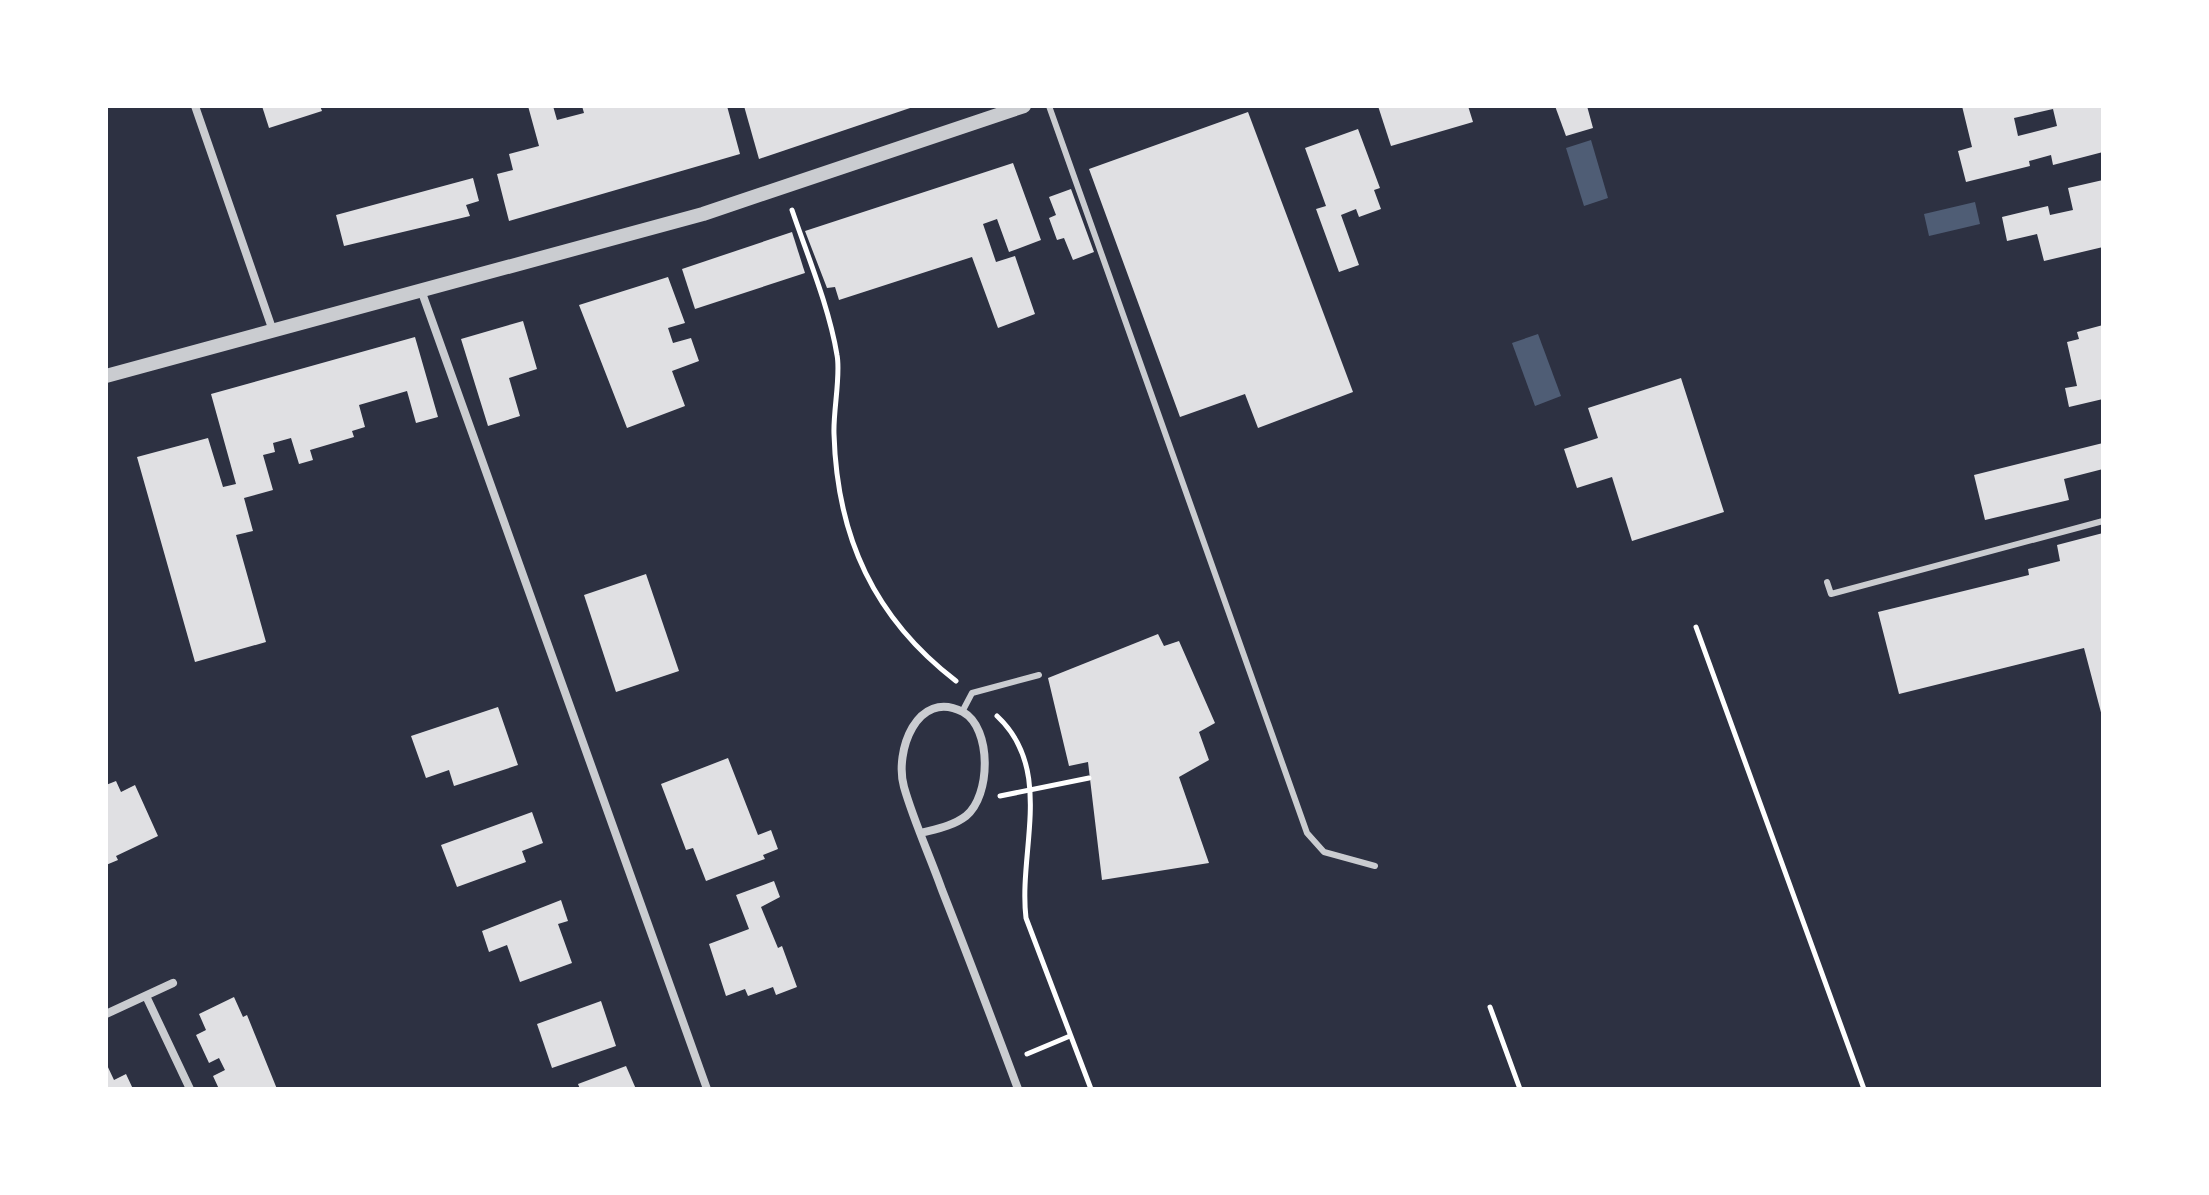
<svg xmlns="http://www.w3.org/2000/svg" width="2209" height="1195" font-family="Poppins,sans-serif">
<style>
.water{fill:#4f5d75}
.building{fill:#e0e0e3;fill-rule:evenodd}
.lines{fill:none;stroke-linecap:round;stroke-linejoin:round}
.path{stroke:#fff;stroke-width:5}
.service{stroke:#caccd0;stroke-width:6}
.minor{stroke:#caccd0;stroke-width:8}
.tertiary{stroke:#caccd0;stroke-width:14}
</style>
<rect width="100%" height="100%" fill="#2d3142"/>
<g class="water">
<polygon points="1591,140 1608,198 1584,206 1566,148"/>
<polygon points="1975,202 1980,224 1929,236 1924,214"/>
<polygon points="1538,334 1561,396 1535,406 1512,343"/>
</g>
<g class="building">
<polygon points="262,106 320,106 322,111 269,128"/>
<polygon points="528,106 553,106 557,120 584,113 582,106 727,106 740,154 509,221 497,174 513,170 509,154 539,146"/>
<polygon points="744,106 916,106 759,159"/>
<polygon points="1378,106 1468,106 1473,122 1391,146"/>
<polygon points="1555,106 1587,106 1593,128 1566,136"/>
<path d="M1962 106H2103V152L2053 165 2051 155 2029 161 2030 166 1966 182 1958 151 1972 147ZM2053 109 2057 126 2018 136 2014 118Z"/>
<polygon points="1248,112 1353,392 1258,428 1245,394 1180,417 1089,169"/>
<polygon points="1358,129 1380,188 1374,190 1381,209 1359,217 1356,209 1341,215 1359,265 1339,272 1316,209 1326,206 1305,148"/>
<polygon points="1013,163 1041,240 1009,252 997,219 983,224 996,262 1015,256 1035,314 998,328 972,257 839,300 835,287 827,288 805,231"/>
<polygon points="473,178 479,201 466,205 470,216 344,246 336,215"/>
<polygon points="2103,180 2103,247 2044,261 2037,234 2007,241 2002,217 2048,206 2050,215 2073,210 2068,188"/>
<polygon points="1071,189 1094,252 1073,260 1064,238 1057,240 1049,218 1056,215 1049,197"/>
<polygon points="792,232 805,273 695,309 682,269"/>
<polygon points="668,277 685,323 668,328 673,343 691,338 699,361 672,371 685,406 627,428 579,305"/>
<polygon points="523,321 537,369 509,378 520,416 488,426 461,339"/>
<polygon points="2103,325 2103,399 2069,407 2065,388 2077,386 2067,342 2079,339 2077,332"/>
<polygon points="415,337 438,417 416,423 407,391 359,405 365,427 352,431 354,437 310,450 313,460 299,464 291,438 273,443 275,452 263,455 273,490 244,498 253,531 236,535 266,642 195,662 137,457 208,438 223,487 236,484 211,394"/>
<polygon points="1681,378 1724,512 1632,541 1612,477 1577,488 1564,449 1598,438 1588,408"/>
<polygon points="2103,443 2103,469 2064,479 2069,500 1985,520 1974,475"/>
<polygon points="2103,533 2103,720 2084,648 1899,694 1878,612 2029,575 2028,569 2060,561 2057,545"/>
<polygon points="646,574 679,671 616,692 584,595"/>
<polygon points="1158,634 1164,646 1179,641 1215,723 1199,732 1209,760 1179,777 1209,863 1102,880 1088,762 1069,766 1048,678"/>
<polygon points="498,707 518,765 454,786 449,770 426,778 411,736"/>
<polygon points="728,758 758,835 771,830 778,849 763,855 765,859 706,881 693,848 686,850 661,784"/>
<polygon points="116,781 121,792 135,785 158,836 116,856 118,860 106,865 106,785"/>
<polygon points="532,812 543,843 522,851 526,862 457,887 441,845"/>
<polygon points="774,881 780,897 761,907 778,948 782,946 797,987 776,995 773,987 748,996 745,989 726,996 709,944 749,929 736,895"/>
<polygon points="561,900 568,921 558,924 572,963 520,982 507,945 489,952 482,931"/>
<polygon points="234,997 243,1017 247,1015 277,1089 219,1089 213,1076 225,1070 219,1058 209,1063 196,1035 206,1030 199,1014"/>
<polygon points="601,1001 616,1046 552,1068 537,1024"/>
<polygon points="106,1063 114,1080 126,1074 133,1089 106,1089"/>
<polygon points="626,1066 636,1089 580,1089 578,1084"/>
</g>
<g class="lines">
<g class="path">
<path d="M792 210C808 257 829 307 837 355 841 375 833 411 834 434 837 537 874 618 956 681"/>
<polyline points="1696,627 1864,1089"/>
<path d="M997 716C1055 770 1018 851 1026 918L1091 1089"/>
<polyline points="1000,796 1089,778"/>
<polyline points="1490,1007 1520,1089"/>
<polyline points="1027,1054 1070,1036"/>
</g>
<g class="service">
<polyline points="1049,106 1307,833 1324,852 1375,866"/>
<polyline points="1827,582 1831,594 2103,521"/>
<polyline points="962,712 972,693 1039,675"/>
</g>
<g class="minor">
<polyline points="195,106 273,331"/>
<polyline points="421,290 707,1089"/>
<path d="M921 833C936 829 953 826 966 816 991 796 992 728 963 712 917 688 894 752 904 787 914 822 930 856 942 890 968 956 993 1022 1018 1089"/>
<polyline points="146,996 190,1089"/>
<polyline points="106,1014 173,983"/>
</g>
<polyline class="tertiary" points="106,376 703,214 1024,106"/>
</g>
<rect width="2209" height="1195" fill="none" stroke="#ffffff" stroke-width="216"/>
</svg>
